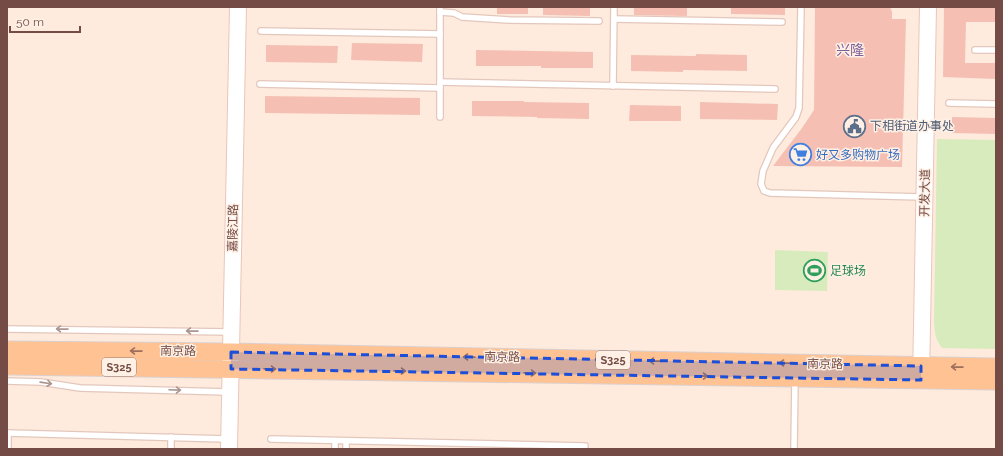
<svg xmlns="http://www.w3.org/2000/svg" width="1003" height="456" font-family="Raleway,'Noto Sans SC',sans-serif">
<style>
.green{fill:#d8ebbc}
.building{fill:#f5c0b3}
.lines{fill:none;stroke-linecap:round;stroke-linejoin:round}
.lane-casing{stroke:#e4c7bc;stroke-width:8}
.secondary-casing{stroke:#e9c6b9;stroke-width:18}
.primary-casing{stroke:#dbd0cf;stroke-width:19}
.lane{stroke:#fff;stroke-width:5.5}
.secondary{stroke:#fff;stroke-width:16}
.primary{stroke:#ffc293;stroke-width:17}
.oneway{stroke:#ac948f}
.oneway2{stroke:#9e6f5c}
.marked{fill:#1d4ed8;fill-opacity:0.2;stroke:#1d4ed8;stroke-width:3;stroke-dasharray:8 5;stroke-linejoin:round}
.labels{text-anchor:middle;stroke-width:3;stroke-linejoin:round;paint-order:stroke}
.shield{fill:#fff0e5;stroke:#9e7d75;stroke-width:1}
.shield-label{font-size:11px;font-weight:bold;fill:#744c45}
.service-label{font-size:12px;fill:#4e5e75;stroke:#fff0e5;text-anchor:start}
.shop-label{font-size:12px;fill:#366cbe;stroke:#fff0e5;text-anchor:start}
.street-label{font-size:12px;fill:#744c45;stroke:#fff0e5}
.leisure-label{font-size:12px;fill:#27864d;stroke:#fff0e5;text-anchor:start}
.quarter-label{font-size:14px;fill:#7a5f99;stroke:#fff0e5}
</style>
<rect width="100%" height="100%" fill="#feebdd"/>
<g class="green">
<path d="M937 139 996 140V349L942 348C935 339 935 334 934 322Z"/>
<polygon points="775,250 828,252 827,291 775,290"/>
</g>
<g class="building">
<rect x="497" y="7" width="31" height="7"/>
<polygon points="543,7 590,7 590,16 543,15"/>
<polygon points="634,7 687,7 687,16 634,15"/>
<polygon points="731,7 785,7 785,15 731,14"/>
<polygon points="815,7 890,7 892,12 892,19 906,19 902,167 773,166 802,128 814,110"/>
<polygon points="944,7 996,7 996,22 966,22 965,63 996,63 996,79 943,77"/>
<polygon points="352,43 423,44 422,62 351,60"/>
<polygon points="266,45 338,46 337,63 266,62"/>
<polygon points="476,50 593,52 593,68 541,68 541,66 476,66"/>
<polygon points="696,54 747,55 747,71 683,70 683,72 631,71 631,55 696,56"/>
<polygon points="265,96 420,98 420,115 265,113"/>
<polygon points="472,101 524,101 524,102 589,103 589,119 537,118 537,117 472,116"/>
<polygon points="700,102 778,104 777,120 700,119"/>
<polygon points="630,105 681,106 681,121 629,121"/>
<polygon points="952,117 996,118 996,134 952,133"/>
</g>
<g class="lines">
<defs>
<g id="lane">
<polyline points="801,7 799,108 796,117 773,148 763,171 761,184 764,191 770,193 922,197"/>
<polyline points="440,12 454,13 462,17 509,20 599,21"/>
<polyline points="614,19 782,22"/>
<polyline points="261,31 440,34"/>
<polyline points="975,50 996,50"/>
<polyline points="440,82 775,89"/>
<polyline points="260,84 440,88"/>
<polyline points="613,86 614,7"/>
<polyline points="949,103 996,104"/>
<polyline points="440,117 440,7"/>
<polyline points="7,329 231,332"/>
<polyline points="7,381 41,382 80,388 228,392"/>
<polyline points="7,433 227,439"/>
<polyline points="271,439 585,446"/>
<polyline points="8,449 8,433"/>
<polyline points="171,449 171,437"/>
<polyline points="335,449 335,441"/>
<polyline points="346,449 346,441"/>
<polyline points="794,449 795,380"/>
</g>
<g id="secondary">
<polyline points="921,379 928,7"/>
<polyline points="229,449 238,7"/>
</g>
<g id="primary">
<polyline points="7,350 231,352 996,367"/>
<polyline points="7,366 996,381"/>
</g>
</defs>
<use href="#lane" class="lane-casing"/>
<use href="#secondary" class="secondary-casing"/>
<use href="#primary" class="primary-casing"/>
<use href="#lane" class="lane"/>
<use href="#secondary" class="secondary"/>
<use href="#primary" class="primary"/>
</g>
<defs><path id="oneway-shaft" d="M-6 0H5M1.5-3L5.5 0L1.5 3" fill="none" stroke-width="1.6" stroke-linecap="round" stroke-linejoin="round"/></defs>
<g class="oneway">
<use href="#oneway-shaft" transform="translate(62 329) rotate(-179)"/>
<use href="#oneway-shaft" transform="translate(192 331) rotate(-179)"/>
<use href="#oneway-shaft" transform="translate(46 383) rotate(8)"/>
<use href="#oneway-shaft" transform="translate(175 390) rotate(2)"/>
</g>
<g class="oneway2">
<use href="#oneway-shaft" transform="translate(136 351) rotate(-179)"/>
<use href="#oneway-shaft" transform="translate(469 357) rotate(-179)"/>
<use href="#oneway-shaft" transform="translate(655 361) rotate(-179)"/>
<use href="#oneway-shaft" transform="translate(785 363) rotate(-179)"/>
<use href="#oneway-shaft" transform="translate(957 367) rotate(-179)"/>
<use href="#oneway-shaft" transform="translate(270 369) rotate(1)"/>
<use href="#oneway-shaft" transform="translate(400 371) rotate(1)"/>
<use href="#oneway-shaft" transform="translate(530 373) rotate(1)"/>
<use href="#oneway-shaft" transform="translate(702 376) rotate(1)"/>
</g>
<path class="marked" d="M231 352 921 366V380L231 369Z"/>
<defs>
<symbol id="civic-ring" viewBox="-11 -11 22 22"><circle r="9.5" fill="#fff0e5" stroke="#5c6f8a" stroke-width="1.5"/><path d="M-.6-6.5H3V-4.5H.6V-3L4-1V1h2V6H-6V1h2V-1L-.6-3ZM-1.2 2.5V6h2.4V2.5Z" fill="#5c6f8a"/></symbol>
<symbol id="supermarket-ring" viewBox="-11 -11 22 22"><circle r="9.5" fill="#fff0e5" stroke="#3f7fe0" stroke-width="1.5"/><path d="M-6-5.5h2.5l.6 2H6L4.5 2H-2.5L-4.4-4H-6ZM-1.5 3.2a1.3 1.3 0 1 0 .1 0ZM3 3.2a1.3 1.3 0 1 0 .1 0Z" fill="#3f7fe0"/></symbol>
<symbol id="stadium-ring" viewBox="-11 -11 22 22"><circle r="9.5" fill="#fff0e5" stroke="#2e9e5b" stroke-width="1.5"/><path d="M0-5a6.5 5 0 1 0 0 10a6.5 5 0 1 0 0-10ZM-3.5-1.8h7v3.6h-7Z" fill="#2e9e5b"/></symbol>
</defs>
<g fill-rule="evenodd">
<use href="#civic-ring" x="842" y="114" width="25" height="25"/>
<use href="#supermarket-ring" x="788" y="142" width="25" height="25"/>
<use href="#stadium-ring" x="802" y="258" width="25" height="25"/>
</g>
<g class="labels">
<g class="shield">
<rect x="596" y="351" width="34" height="18" rx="3"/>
<rect x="102" y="358" width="34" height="18" rx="3"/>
</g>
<g class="shield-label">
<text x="613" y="364">S325</text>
<text x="119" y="371">S325</text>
</g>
<g class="service-label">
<text x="870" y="130">下相街道办事处</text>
</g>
<g class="shop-label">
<text x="816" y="159">好又多购物广场</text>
</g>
<g class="street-label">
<text transform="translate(925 193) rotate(-89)" y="4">开发大道</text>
<text transform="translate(233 228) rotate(-89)" y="4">嘉陵江路</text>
<text transform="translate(178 351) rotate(1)" y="4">南京路</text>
<text transform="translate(502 357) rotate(1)" y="4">南京路</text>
<text transform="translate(825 364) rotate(1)" y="4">南京路</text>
</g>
<g class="leisure-label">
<text x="830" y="275">足球场</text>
</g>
<g class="quarter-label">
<text x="850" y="55">兴隆</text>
</g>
</g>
<rect width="1003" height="456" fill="none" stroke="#744c45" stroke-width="16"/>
<path d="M10 26v6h70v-6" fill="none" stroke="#744c45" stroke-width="2"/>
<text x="16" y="26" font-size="12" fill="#744c45" stroke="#fff0e5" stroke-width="3" paint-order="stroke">50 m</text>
</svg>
